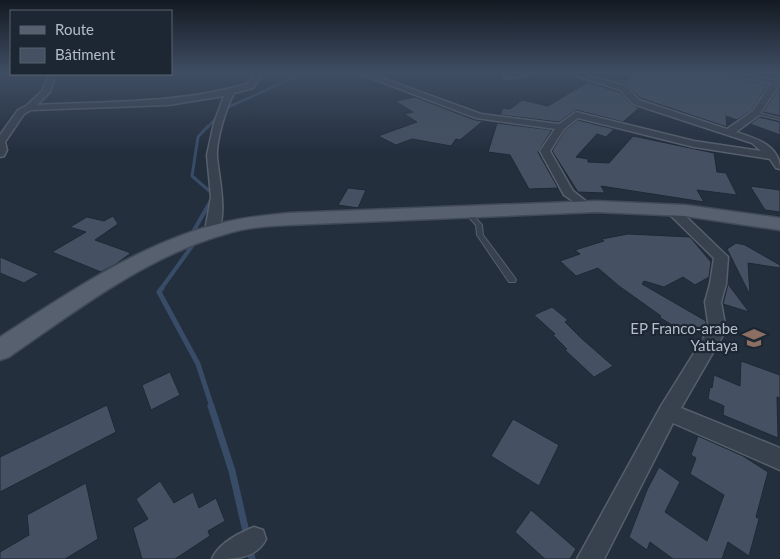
<svg xmlns="http://www.w3.org/2000/svg" width="780" height="559" font-family="Lato,sans-serif">
<style>
.lines{fill:none;stroke-linecap:round;stroke-linejoin:round}
.stream-far4{stroke:#394c67;stroke-width:2.5}
.stream-far3{stroke:#394c67;stroke-width:3}
.stream-far2{stroke:#394c67;stroke-width:4}
.stream-far1{stroke:#394c67;stroke-width:5}
.stream{stroke:#394c67;stroke-width:7}
.building{fill:#455162;stroke:#1f2835}
.service-casing{stroke:#565f6c;stroke-width:2}
.minor-casing{stroke:#565f6c;stroke-width:3}
.primary-casing{stroke:#414a57;stroke-width:3}
.service{fill:#38414e;fill-rule:evenodd}
.minor{fill:#38414e;fill-rule:evenodd}
.primary{fill:#56606e;fill-rule:evenodd}
.labels{text-anchor:middle;stroke-width:4.5;stroke-linejoin:round;paint-order:stroke}
.poi-label{font-size:15px;fill:#b4bcc9;stroke:#1d2633;text-anchor:end}
</style>
<rect width="100%" height="100%" fill="#242f3e"/>
<g class="lines">
<polyline class="stream-far4" points="207,128 224,109 304,73"/>
<polyline class="stream-far3" points="208,126 198,137 192,176 214,195 212,198"/>
<polyline class="stream-far2" points="161,289 192,246 193,232 213,197"/>
<polyline class="stream-far1" points="162,288 159,292 198,364 212,407"/>
<g class="stream">
<polyline points="211,406 232,471 247,536"/>
<polyline points="250,548 252,559"/>
</g>
</g>
<g class="building">
<polygon points="629,73 721,73 726,77 768,84 752,110 737,120 726,116 727,127 640,98 626,84 598,76 628,80"/>
<polygon points="588,82 619,92 632,105 639,108 623,122 576,110 559,122 500,115 503,108 510,109 522,100 548,106"/>
<polygon points="780,86 780,116 763,112"/>
<polygon points="415,97 475,120 483,121 460,140 456,139 451,146 412,139 396,145 378,136 417,122 404,114 413,112 395,101"/>
<polygon points="759,117 780,122 780,135 750,124"/>
<polygon points="578,120 614,129 606,137 597,134 576,157 588,159 588,162 609,163 633,136 714,153 717,172 726,173 737,195 697,190 704,202 601,186 605,193 578,192 552,151 565,130"/>
<polygon points="497,123 552,130 538,152 558,188 529,189 510,155 488,152"/>
<polygon points="750,186 780,190 780,212 765,210"/>
<polygon points="348,188 366,190 358,208 338,205"/>
<polygon points="113,216 118,224 95,240 131,253 116,264 101,272 52,252 86,232 70,227 87,217 104,221"/>
<polygon points="628,234 690,237 711,262 709,277 695,285 683,277 664,287 644,281 642,284 706,321 706,324 692,337 659,317 661,316 619,286 598,268 576,276 560,261 580,254 575,250 604,241 602,239"/>
<polygon points="736,243 745,245 780,265 780,268 748,263 750,295 727,249"/>
<polygon points="0,257 39,274 24,283 0,273"/>
<polygon points="728,284 749,312 723,304"/>
<polygon points="552,307 568,320 565,322 581,338 613,366 594,377 565,350 567,349 553,335 555,334 534,315"/>
<polygon points="741,361 780,375 780,398 777,397 778,438 723,415 724,406 708,399 710,387 712,388 714,375 740,386"/>
<polygon points="170,372 180,395 151,410 142,385"/>
<polygon points="107,405 116,432 0,492 0,457"/>
<polygon points="513,419 559,445 539,486 491,456"/>
<polygon points="698,436 743,456 768,472 756,517 759,519 749,556 728,542 722,559 673,559 650,542 647,550 629,537 647,490 659,467 680,482 665,512 707,541 724,495 690,474 696,458 691,455"/>
<polygon points="160,481 174,503 193,492 199,508 216,498 225,521 208,531 210,536 175,559 142,559 133,528 148,519 136,499"/>
<polygon points="86,483 98,539 65,559 0,559 0,552 29,535 27,515"/>
<polygon points="531,510 576,549 570,559 545,559 515,532"/>
</g>
<g class="lines">
<defs>
<g id="service">
<polygon points="756,112 780,118 780,120 754,114 754,112"/>
<polygon points="467,210 469,211 482,225 483,235 515,278 516,280 515,282 509,282 477,235 476,225 464,212"/>
</g>
<g id="minor">
<path d="M256 73H263L253 88 234 93C226 108 216 140 217 157 219 178 228 215 217 234H207L205 231 211 197 207 155 214 123 224 96 168 105 31 110 24 114 5 142 7 150 4 156 0 157V135L18 110 26 106 42 91 49 74H56L50 92 37 105C108 101 178 104 247 84Z"/>
<path d="M358 73H368L481 114 559 124 576 112 694 141 761 151 752 143 633 104 620 90 568 73H579L626 86 639 100 727 129 753 111 771 83 726 75 723 73H736L775 80 780 78V83L759 115 736 132C755 138 780 145 780 169L776 168 770 159 694 147 578 118 564 129 550 151 573 191 592 206 586 210 564 195 540 151 555 129 476 118Z"/>
<polygon points="521,73 537,73 507,79 503,77"/>
<polygon points="671,205 675,206 728,257 726,284 721,302 726,330 681,408 780,448 780,470 673,423 604,559 577,559 661,406 709,329 705,302 710,284 714,258 667,212 665,209 667,206"/>
<path d="M254 527 263 530 266 539C256 559 235 559 212 559 218 544 239 533 254 527Z"/>
</g>
<path id="primary" d="M596 201 685 205 780 218V230L685 216 596 212 289 225C269 226 248 227 229 233 148 255 77 310 9 357L0 360V337C70 292 143 241 226 222 247 217 268 215 289 213Z"/>
</defs>
<use href="#service" class="service-casing"/>
<use href="#minor" class="minor-casing"/>
<use href="#primary" class="primary-casing"/>
<use href="#service" class="service"/>
<use href="#minor" class="minor"/>
<use href="#primary" class="primary"/>
</g>
<linearGradient id="sky" x2="0" y2="1"><stop stop-color="#141a22"/><stop offset="0.48" stop-color="#3f4d63"/><stop offset="1" stop-color="#3f4d63" stop-opacity="0"/></linearGradient>
<rect width="780" height="151" fill="url(#sky)"/>
<defs>
<symbol id="school-bare" viewBox="-9 -9 18 18"><path d="M0-5L7-2L0 1L-7-2ZM-4 1L0 2.5L4 1V4Q0 6-4 4Z" fill="#8d6e63" stroke="#1d2633" stroke-width="2.5" paint-order="stroke"/></symbol>
</defs>
<g fill-rule="evenodd">
<use href="#school-bare" x="738" y="322" width="32" height="32"/>
</g>
<g class="labels">
<g class="poi-label">
<text x="738" y="334">EP Franco-arabe<tspan x="738" dy="17">Yattaya</tspan></text>
</g>
</g>
<rect x="10" y="10" width="162" height="65" fill="#1d2633" stroke="#59626f"/>
<rect x="20" y="26" width="25" height="8" fill="#56606e" stroke="#59626f"/>
<text x="55" y="35" font-size="15" fill="#b4bcc9">Route</text>
<rect x="20" y="48" width="25" height="15" fill="#455162" stroke="#59626f"/>
<text x="55" y="60" font-size="15" fill="#b4bcc9">Bâtiment</text>
</svg>
